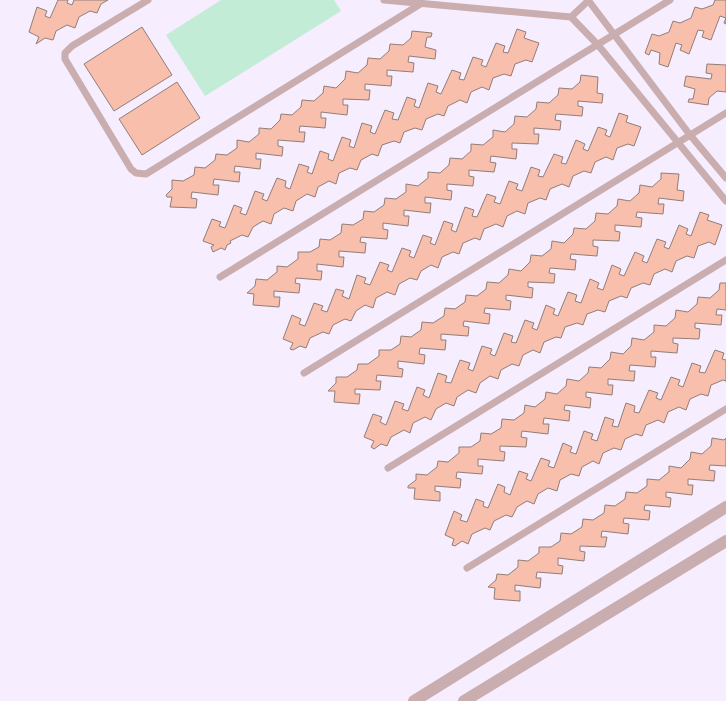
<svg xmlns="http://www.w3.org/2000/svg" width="726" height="701" font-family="Commissioner,sans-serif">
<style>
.green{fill:#c2ecd5}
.building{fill:#f7bfac;stroke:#927e78}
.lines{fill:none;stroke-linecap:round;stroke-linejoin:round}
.service{stroke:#c9adaf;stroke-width:7}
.tertiary{stroke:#c9adaf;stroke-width:12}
</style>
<rect width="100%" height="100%" fill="#f6edff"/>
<polygon class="green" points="221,0 334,0 341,11 205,96 166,35"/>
<g class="building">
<polygon points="58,0 68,0 67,3 72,5 74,0 108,0 101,4 97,13 90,11 79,17 75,28 67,25 56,31 53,40 45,38 36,44 39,37 29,32 37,7 47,11 45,16 50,18"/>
<polygon points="715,0 726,0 726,24 724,23 726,18 720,16 711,40 702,37 704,31 698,30 689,54 680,50 682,45 676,43 668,67 659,64 660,53 651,50 649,55 645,53 652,34 659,36 669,32 673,21 680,23 691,18 695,7 702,9 713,5"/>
<polygon points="142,27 172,75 114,111 84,64"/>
<polygon points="517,29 526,32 524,38 539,43 532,62 526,60 515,64 511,76 504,74 493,78 489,90 482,87 471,92 467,103 460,100 448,106 444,116 438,114 426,119 422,130 415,128 404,132 400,143 394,141 382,145 378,156 372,154 361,160 357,170 350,168 339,173 336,184 329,181 318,187 315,197 307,194 296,201 293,211 284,208 274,214 271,224 263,221 253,227 248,237 242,235 230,241 231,243 227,245 225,250 221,248 213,252 211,247 214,245 203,241 212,219 221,222 219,226 225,228 234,205 242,208 240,213 246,215 255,191 264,194 262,199 267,201 277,178 286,181 285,187 290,189 299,164 309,167 307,172 312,174 320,151 329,154 328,159 333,161 342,137 351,140 349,146 354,148 362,123 372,126 370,132 375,134 385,110 394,113 392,119 398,120 407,97 416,100 414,106 419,108 428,83 438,86 436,92 441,94 452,70 461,73 459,79 464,80 473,57 483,60 481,65 486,67 496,43 505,46 503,52 508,53"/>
<polygon points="412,31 432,33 431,37 427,37 425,47 436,50 435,59 409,56 408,62 414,63 413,72 387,70 387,76 392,76 391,86 365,84 365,90 370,90 369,100 343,99 343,105 348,105 347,115 321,112 321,118 326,118 325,128 300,126 299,132 305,132 304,142 278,140 278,146 283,147 282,156 256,153 256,159 261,159 260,169 235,166 234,172 240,172 239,182 214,179 213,185 219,185 218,195 192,192 191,198 197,199 196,208 170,207 172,197 167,197 166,195 172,189 172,180 183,181 194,175 195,167 205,168 215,160 216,154 227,155 237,148 237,140 249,142 259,134 259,128 271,129 280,120 281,114 292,115 301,107 302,100 314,101 323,93 324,86 336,88 345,79 346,71 358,73 367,65 368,58 380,59 389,51 390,44 403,45 411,38"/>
<polygon points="707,64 726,65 726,92 717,91 709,98 708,105 688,102 689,99 693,99 695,89 684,86 686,76 711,79 712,74 706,73"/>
<polygon points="581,75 598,77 597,93 603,94 602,103 578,101 578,106 583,107 582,116 556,114 555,120 561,121 560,130 534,128 534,134 539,134 538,144 512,143 512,149 517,149 516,159 491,156 490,162 496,163 494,172 469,170 469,176 474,177 473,186 447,184 447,190 452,191 451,200 425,197 425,203 431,203 430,213 404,210 404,216 409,216 408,226 383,223 383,229 388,230 387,239 361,237 360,242 366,243 365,253 339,251 339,257 344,257 343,267 317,264 317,271 322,271 321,280 296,278 295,283 300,284 299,293 274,291 274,297 280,297 279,307 253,305 254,294 247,293 255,286 256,279 267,280 277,272 277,266 287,267 298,259 298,252 310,252 319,247 320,239 330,240 341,233 342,224 353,225 363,219 364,211 374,212 384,205 385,198 396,199 406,192 406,184 418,186 428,178 428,172 440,173 449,165 450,158 462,159 471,151 471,144 483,145 493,137 493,130 505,132 514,124 515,116 527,117 536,109 537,102 549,103 558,95 559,88 572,89 580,82"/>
<polygon points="177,82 200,118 142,155 119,119"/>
<polygon points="619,113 628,116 626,122 641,127 634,146 628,144 617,148 613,160 606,157 595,162 591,173 584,171 573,176 569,187 562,184 550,189 546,200 540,198 528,203 525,214 517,211 507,216 503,227 496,224 484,229 480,240 475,238 463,243 459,254 453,252 442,257 438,268 431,265 421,271 417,280 410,278 399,284 395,295 387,292 376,298 373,308 365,305 356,311 351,321 345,319 333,325 329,334 323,332 310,338 306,348 300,346 293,350 290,349 293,343 283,339 292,315 301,319 299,324 305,326 314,303 323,306 321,310 327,312 336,289 344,291 342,296 349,299 357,275 366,278 364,283 370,285 380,262 389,265 387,270 392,272 402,248 411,251 409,256 414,258 423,235 432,238 430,243 435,245 444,221 453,224 451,230 456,232 465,207 474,210 472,216 477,217 487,194 496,197 494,202 500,204 509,181 518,184 516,189 522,191 531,167 540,170 538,176 543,177 554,154 563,157 561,163 566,164 576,140 585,144 583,149 588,151 598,127 607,130 605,135 610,137"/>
<polygon points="661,173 679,174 677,190 684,191 683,201 659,198 658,204 664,204 663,214 637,212 636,217 642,218 641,227 615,225 615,231 620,232 619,241 593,240 593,246 598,247 597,256 571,254 570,259 576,260 575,270 550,268 549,273 555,274 554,283 528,282 528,287 533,288 532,298 506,295 506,300 511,301 510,310 485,308 484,313 490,314 489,324 464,321 463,326 469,327 468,336 441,334 441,340 446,340 445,350 420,348 419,354 425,355 424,364 398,361 398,368 403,369 402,377 377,375 376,381 381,381 380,390 355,389 355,394 360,394 359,404 334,402 335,391 328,391 336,383 336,377 347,377 357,370 358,364 368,364 379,356 379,350 391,350 400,344 401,336 411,337 421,330 422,322 433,323 444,316 445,308 455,309 465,302 466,295 477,296 486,289 487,282 499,283 508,275 509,269 521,271 530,262 531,255 542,256 551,249 552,241 564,243 573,234 574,228 586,229 595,221 596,213 608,214 617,206 618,199 630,201 639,193 640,185 652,187 661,179"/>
<polygon points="700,212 709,215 707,220 722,225 715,245 709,242 698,246 694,258 687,256 676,261 672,272 665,269 654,274 650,285 643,283 631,288 627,298 621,296 609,301 605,312 598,310 587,314 583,325 577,323 565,327 561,338 556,337 544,342 540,353 533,350 523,355 519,366 512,364 501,370 498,379 490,376 480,383 476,393 468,390 457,397 454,406 446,403 436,409 431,420 425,417 413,423 410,433 404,430 391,437 387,446 381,444 374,449 371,447 374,441 364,437 373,414 382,417 380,422 386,425 395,401 404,404 402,409 408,411 417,387 425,390 423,395 429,398 438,373 447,376 445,382 451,383 460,360 470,363 468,369 473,371 482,346 492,349 490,354 495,356 504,333 513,336 511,342 516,343 525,320 534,323 532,328 537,330 546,305 555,309 553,314 558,316 568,292 577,295 575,301 581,303 590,279 599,283 597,288 603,290 612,265 621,269 619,274 624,276 635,252 644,256 642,261 647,263 657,239 666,242 664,247 669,249 679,225 688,229 686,234 691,236"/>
<polygon points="720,283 726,283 726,310 717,309 716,315 722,315 721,325 695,323 695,328 700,329 699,339 673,338 673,343 678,344 677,353 651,351 651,357 656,357 655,367 630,365 629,371 635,371 634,381 608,379 608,385 613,385 612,395 586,392 586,397 591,398 590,408 565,405 564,410 570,411 569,421 544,418 543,424 549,424 548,434 522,431 521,437 527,438 526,447 500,446 500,451 505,452 504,461 478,459 478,466 483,466 482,474 457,472 456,478 461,479 460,488 435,486 435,491 440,492 440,501 414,499 415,488 408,488 408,486 416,480 416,474 427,475 437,467 438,461 448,462 459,453 459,447 471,447 480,441 481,433 491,434 501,428 502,419 514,420 524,413 525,405 535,407 545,399 546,392 557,394 566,386 567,379 579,381 588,373 589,367 601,368 610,359 611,352 623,354 631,346 632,338 644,340 654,332 654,325 666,326 675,318 676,310 688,312 697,304 698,297 710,298 719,290"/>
<polygon points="715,350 724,353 722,359 726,360 726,381 723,380 711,385 708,396 701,394 690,399 686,410 679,407 668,412 664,423 658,420 646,425 642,436 636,434 625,439 621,450 614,448 603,453 599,464 593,461 582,467 579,476 571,474 560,480 557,491 548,488 538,494 534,504 527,501 517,507 512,517 506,515 494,521 490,530 485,528 472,534 468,544 462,541 455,546 452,545 454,539 445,535 454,511 462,515 460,520 467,522 476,499 484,502 483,506 488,508 498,484 505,487 504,492 510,495 519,471 528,474 526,479 531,481 541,458 550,461 548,466 554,468 563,443 572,447 570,452 576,454 584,431 593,434 591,439 597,441 605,417 614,420 612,426 618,427 626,403 635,406 634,412 639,413 649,390 658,393 656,398 661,400 671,377 680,380 678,385 683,387 692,363 701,366 699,372 705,373"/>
<polygon points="712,438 724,440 726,438 726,466 710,465 709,470 715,471 714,481 688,479 688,485 693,485 692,495 666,492 666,497 671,498 670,507 645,505 644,510 650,511 649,520 624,518 623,523 629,524 628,534 602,531 601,537 607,537 605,547 580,546 580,551 585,552 584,561 558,558 558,565 563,566 562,574 537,572 536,578 541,578 540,588 515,585 515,591 520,591 520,601 494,599 495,588 488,587 496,580 497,574 508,575 518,567 518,560 528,561 539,553 539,547 551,547 560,541 561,533 571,534 582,527 583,519 593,520 604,513 605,505 615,506 625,499 626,492 637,493 647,486 647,479 659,480 669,472 669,466 681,468 690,459 691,452 702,454 711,446"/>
</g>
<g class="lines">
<g class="service">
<polyline points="148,0 72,46 65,53 65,59 131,169 136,173 146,174 422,3"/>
<polyline points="384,0 571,17 598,45 726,201"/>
<polyline points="588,0 690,135 726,178"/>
<polyline points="571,17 588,1"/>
<polyline points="220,277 670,0"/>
<polyline points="304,373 726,113"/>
<polyline points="388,468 726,260"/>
<polyline points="467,568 726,409"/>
</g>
<g class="tertiary">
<polyline points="414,701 726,507"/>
<polyline points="464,701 726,541"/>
</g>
</g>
</svg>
